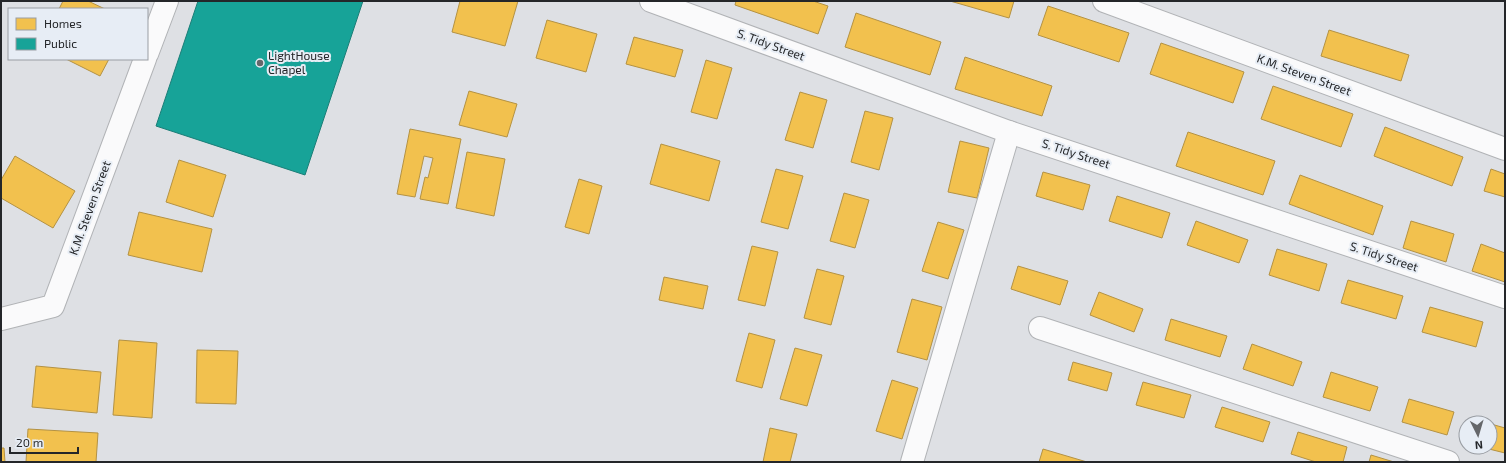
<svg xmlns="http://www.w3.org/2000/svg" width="1506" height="463" font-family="'Exo 2',sans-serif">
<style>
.homes{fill:#f2c14e;stroke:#b49243}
.public{fill:#17a398;stroke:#1b7e77}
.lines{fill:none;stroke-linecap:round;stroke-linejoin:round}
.minor-casing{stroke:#b1b3b6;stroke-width:24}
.minor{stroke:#fafafb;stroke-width:22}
.poi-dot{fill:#65676a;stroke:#e7edf5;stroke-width:1.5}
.labels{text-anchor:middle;stroke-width:4;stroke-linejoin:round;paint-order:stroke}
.street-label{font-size:12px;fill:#242629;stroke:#e7edf5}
.poi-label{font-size:12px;fill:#242629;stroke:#e7edf5;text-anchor:start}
</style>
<rect width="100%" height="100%" fill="#dee0e4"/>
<g class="homes">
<polygon points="63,1 88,1 105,9 59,9"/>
<polygon points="460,1 518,1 505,46 452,32"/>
<polygon points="736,1 813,1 828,6 818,34 735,5"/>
<polygon points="950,1 1014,1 1009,18"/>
<polygon points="1048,6 1129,33 1119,62 1038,35"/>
<polygon points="856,13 941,42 930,75 845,47"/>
<polygon points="547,20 597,34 586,72 536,58"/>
<polygon points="1329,30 1409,55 1401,81 1321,56"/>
<polygon points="634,37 683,50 675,77 626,64"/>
<polygon points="1161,43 1244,72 1233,103 1150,74"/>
<polygon points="965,57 1052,86 1042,116 955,89"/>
<polygon points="66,59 109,59 100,76"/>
<polygon points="706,60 732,68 717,119 691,112"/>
<polygon points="1273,86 1353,114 1341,147 1261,119"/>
<polygon points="469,91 517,104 507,137 459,125"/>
<polygon points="800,92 827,100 813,148 785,140"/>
<polygon points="865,111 893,118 879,170 851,162"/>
<polygon points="1385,127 1463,157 1452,186 1374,156"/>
<polygon points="410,129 461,139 448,204 420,199 425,177 428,178 433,158 424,156 415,197 397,194"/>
<polygon points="1188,132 1275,161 1263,195 1176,166"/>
<polygon points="960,141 989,148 977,198 948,192"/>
<polygon points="661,144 720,161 709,201 650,184"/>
<polygon points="467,152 505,159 494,216 456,208"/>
<polygon points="15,156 75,191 53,228 1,198 1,180"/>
<polygon points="179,160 226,175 213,217 166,202"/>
<polygon points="776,169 803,176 788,229 761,222"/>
<polygon points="1491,169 1505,174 1505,197 1484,191"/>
<polygon points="1043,172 1090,185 1083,210 1036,196"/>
<polygon points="1300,175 1383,206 1373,235 1289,204"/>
<polygon points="579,179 602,186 589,234 565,227"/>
<polygon points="844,193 869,200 855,248 830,241"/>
<polygon points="1117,196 1170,213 1162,238 1109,221"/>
<polygon points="139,212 212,229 202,272 128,255"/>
<polygon points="1196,221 1248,240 1239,263 1187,245"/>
<polygon points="1411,221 1454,234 1446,262 1403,248"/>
<polygon points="938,222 964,230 948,279 922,271"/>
<polygon points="1481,244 1505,253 1505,282 1472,271"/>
<polygon points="752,246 778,252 765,306 738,300"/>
<polygon points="1277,249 1327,264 1319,291 1269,275"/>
<polygon points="1018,266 1068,281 1060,305 1011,289"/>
<polygon points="817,269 844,276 831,325 804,318"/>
<polygon points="664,277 708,286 703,309 659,300"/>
<polygon points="1348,280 1403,296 1396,319 1341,303"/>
<polygon points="1099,292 1143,309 1134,332 1090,315"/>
<polygon points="912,299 942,307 927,360 897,352"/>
<polygon points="1430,307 1483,322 1476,347 1422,332"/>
<polygon points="1171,319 1227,336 1220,357 1165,340"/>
<polygon points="749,333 775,340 762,388 736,381"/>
<polygon points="119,340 157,343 152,418 113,415"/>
<polygon points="1252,344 1302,362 1293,386 1243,369"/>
<polygon points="795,348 822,355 807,406 780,399"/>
<polygon points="197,350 238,351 236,404 196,403"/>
<polygon points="1073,362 1112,373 1107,391 1068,380"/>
<polygon points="36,366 101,372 97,413 32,407"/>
<polygon points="1331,372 1378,387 1370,411 1323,397"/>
<polygon points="892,380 918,388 902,439 876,431"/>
<polygon points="1143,382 1191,395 1184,418 1136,405"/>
<polygon points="1409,399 1454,412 1447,435 1402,422"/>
<polygon points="1222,407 1270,422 1263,442 1215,427"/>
<polygon points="1491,424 1505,428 1505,453 1485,448 1490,447"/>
<polygon points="770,428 797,434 790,462 763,462"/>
<polygon points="28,429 98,433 96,462 26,462"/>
<polygon points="1298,432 1347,447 1343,462 1316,462 1291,454"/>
<polygon points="1,448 4,448 5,462 1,462"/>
<polygon points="1043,449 1087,462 1039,462"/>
<polygon points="1371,455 1394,462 1369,462"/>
</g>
<polygon class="public" points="198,1 363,1 305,175 156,126"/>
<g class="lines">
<defs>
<g id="minor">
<polyline points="651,1 1009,132 1505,297"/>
<polyline points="1104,1 1505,149"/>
<polyline points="147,54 167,1"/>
<polyline points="1,319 53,306 145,59"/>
<polyline points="1040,328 1448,462"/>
<polyline points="912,462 1009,132"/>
</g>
</defs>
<use href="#minor" class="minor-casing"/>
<use href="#minor" class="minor"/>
</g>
<circle class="poi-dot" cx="260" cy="63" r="4"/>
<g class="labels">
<g class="street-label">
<text transform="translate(771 45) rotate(20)" y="4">S. Tidy Street</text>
<text transform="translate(1304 75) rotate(20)" y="4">K.M. Steven Street</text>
<text transform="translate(1076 154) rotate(18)" y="4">S. Tidy Street</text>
<text transform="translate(90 208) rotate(-70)" y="4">K.M. Steven Street</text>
<text transform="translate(1384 257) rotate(18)" y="4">S. Tidy Street</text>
</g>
<g class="poi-label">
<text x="268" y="60">LightHouse<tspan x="268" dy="14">Chapel</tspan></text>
</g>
</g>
<rect width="1506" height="463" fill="none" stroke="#242629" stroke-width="4"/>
<rect x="8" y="8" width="140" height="52" fill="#e7edf5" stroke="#999da3"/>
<rect x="16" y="18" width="20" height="12" fill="#f2c14e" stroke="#999da3"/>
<text x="44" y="28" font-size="12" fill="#242629">Homes</text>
<rect x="16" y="38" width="20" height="12" fill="#17a398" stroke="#999da3"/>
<text x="44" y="48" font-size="12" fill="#242629">Public</text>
<g transform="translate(1478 435) rotate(175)"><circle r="19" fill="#e7edf5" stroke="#999da3"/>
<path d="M0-3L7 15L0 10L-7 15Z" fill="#65676a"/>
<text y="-6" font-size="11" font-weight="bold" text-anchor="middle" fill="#242629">N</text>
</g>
<path d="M10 447v6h68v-6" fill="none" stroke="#242629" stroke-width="2"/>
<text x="16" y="447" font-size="12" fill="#242629" stroke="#e7edf5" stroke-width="3" paint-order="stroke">20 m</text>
</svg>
